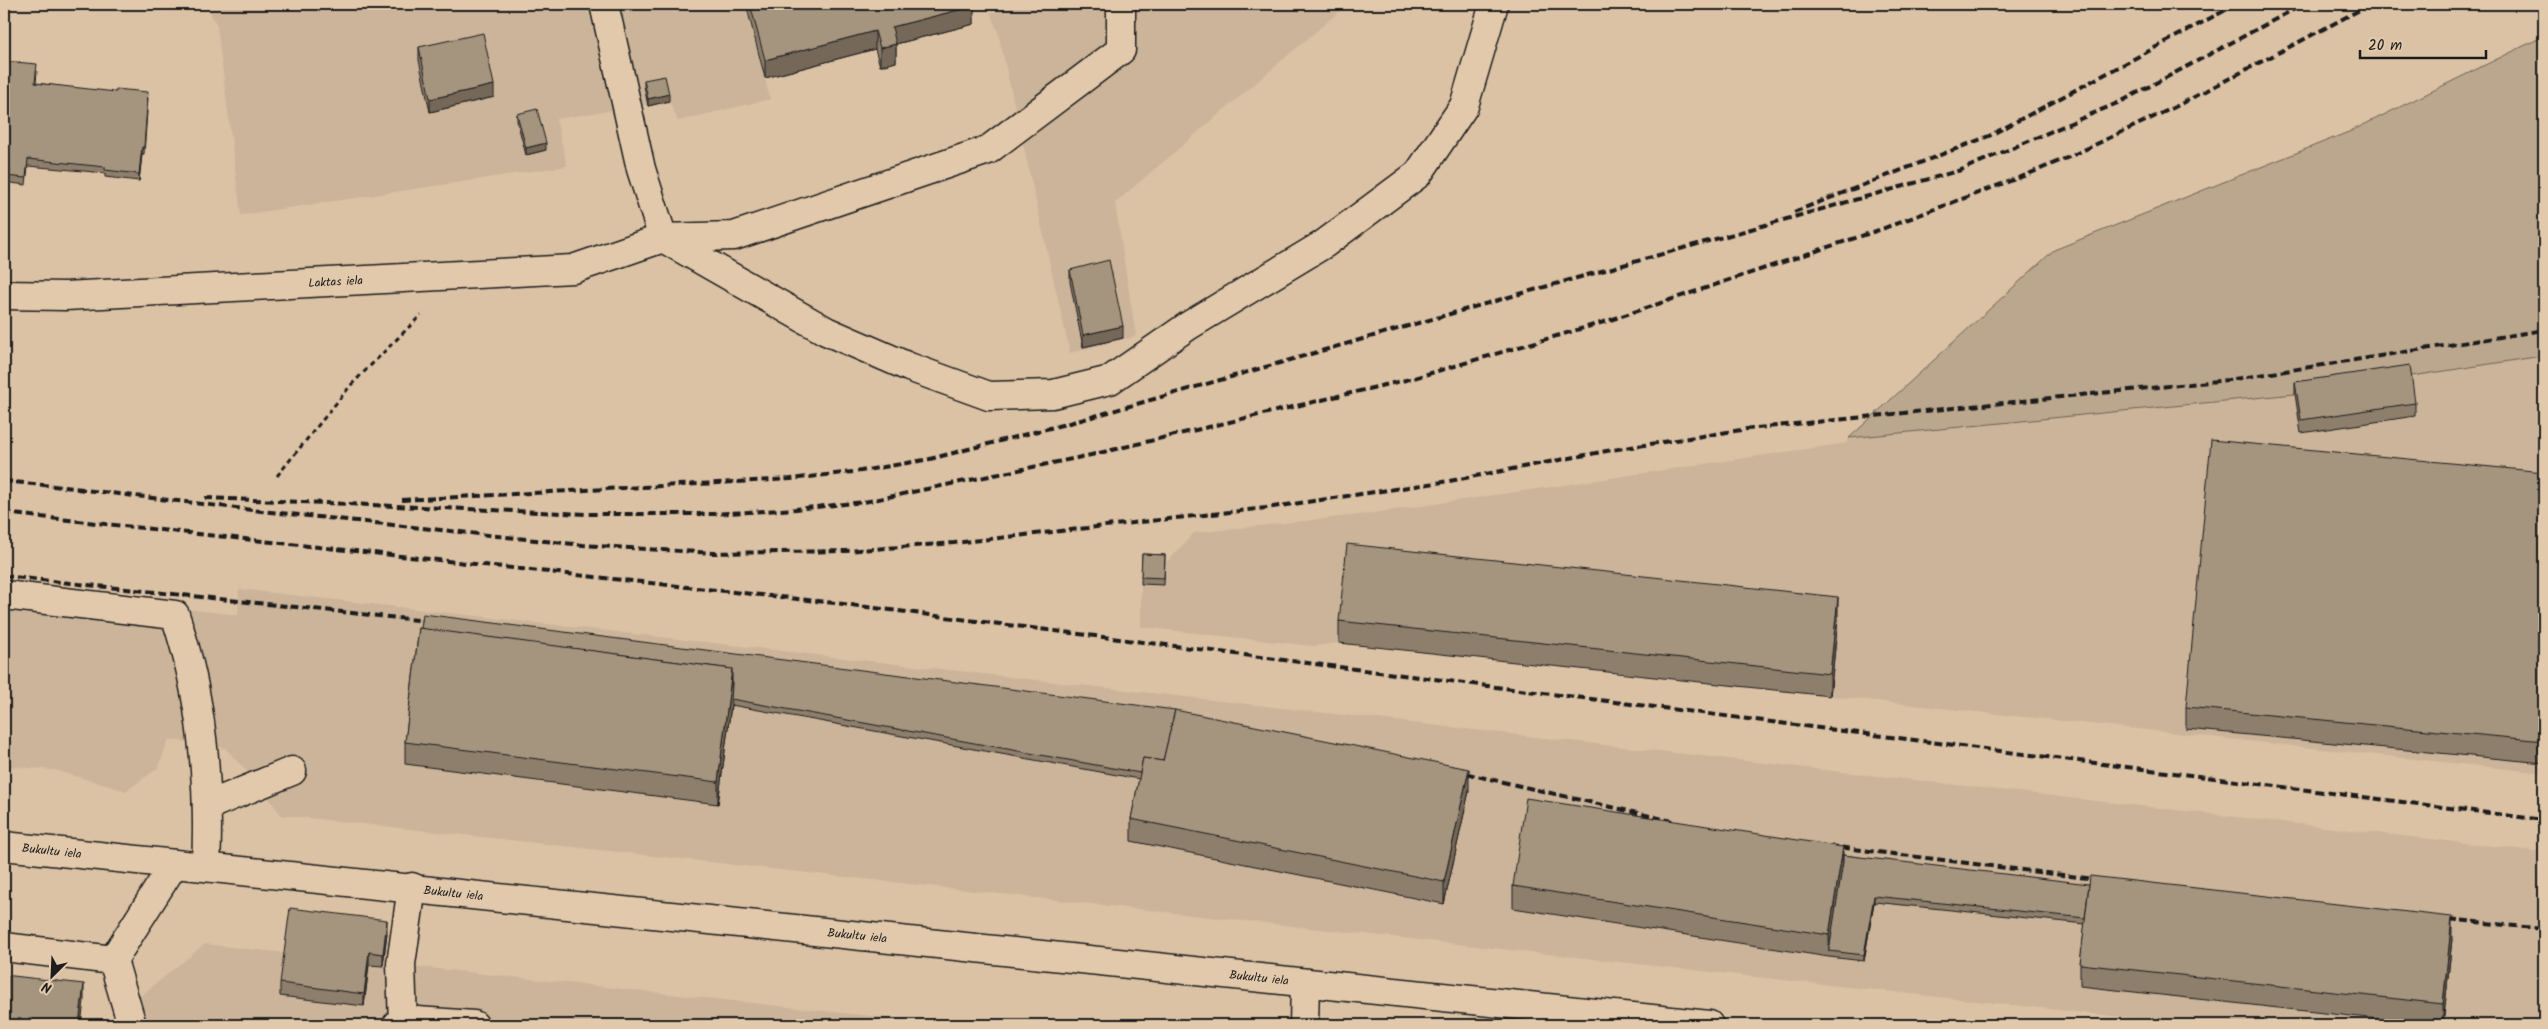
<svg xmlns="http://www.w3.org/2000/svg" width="2548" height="1029" font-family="Kalam,sans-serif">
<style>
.built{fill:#cbb499}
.green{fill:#bba78e;stroke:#6c6255}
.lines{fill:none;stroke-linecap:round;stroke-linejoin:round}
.minor-casing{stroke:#1c1c1c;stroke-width:31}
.path{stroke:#1c1c1c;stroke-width:3;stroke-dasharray:5 4;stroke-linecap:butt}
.minor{stroke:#e3c9ab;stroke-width:28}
.rail{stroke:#1c1c1c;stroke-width:4;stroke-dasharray:8 4;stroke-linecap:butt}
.wall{fill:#8e7f6c;stroke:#1c1c1c}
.shaded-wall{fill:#746858;stroke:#1c1c1c}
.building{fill:#a5947e;stroke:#1c1c1c}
.labels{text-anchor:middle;stroke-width:4;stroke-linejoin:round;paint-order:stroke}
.street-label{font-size:12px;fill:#1c1c1c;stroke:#e3c9ab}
</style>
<rect width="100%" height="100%" fill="#dbc2a5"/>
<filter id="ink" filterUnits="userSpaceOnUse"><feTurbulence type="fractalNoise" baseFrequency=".02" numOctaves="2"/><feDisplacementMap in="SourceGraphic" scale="10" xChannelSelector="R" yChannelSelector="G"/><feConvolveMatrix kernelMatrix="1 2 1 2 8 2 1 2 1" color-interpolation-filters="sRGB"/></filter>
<g filter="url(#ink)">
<g class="built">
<polygon points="206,4 746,4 770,99 678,121 669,101 556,119 567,166 241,215 217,26"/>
<polygon points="1023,4 1348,4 1115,203 1136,336 1070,353 998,32 990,13"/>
<polygon points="2544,350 2544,773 1339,643 1313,646 1141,627 1141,557 1168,561 1194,533 1367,514 1847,443 1849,438 2295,394 2541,356"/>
<polygon points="4,588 238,615 239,589 2544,852 2544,1025 2194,1025 281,815 259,784 225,748 169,739 158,768 126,791 55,770 4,766"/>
<polygon points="290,921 387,933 384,963 953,1025 4,1025 84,1001 82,1023 107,1023 205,944 285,953"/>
</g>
<polygon class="green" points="2544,36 2544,350 2542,356 2295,394 1849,438 2054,250 2351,131"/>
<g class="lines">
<defs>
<g id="minor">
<polyline points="604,4 641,169 663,238 826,331 909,367 989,396 1053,394 1110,380 1188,326 1324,244 1418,174 1464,106 1494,4"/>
<path id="s1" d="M4 295 65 296 573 269 663 238 734 236 988 150 1121 50V4"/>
<path d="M4 595 175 615C202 694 210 784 206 866"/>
<polyline points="207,806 292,771"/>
<path id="s2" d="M4 846 1709 1025"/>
<polyline points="4,947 113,960 174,864"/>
<polyline points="113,960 132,1025"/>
<polyline points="397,1025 403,1020 474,1025"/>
<polyline points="403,1025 401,964 412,887"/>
<polyline points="1304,1025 1305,983"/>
</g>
</defs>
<use href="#minor" class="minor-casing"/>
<polyline class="path" points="277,476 351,385 421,315"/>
<use href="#minor" class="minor"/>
<g class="rail">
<polyline points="1794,212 1989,136 2237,4"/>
<polyline points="4,481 83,489"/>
<polyline points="77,489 261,511 583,545 712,553 846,551 954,543 1266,508 1449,481 1612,450 1747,429 2228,380 2544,330"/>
<polyline points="205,498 586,514 714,514 796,509 864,502 1091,455 1414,378 1604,322 1879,230 2026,175 2069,157 2179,105 2371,4"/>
<polyline points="402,500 791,479 861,471 930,459 1081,420 1502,299 1961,170 2122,101 2304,4"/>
<polyline points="4,513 835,603 2544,820"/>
<polyline points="4,576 436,622"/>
<polyline points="1455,771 1672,821"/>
<polyline points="1830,846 2103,880"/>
<polyline points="2438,918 2544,929"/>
</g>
</g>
<g class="wall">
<polygon points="746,4 973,4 974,24 896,44 896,62 880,66 875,49 765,78"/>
<polygon points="419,47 494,97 430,112 419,60"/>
<polygon points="4,61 37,71 36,83 148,98 144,154 142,154 139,181 105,177 105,173 28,166 26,185 4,182"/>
<polygon points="644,80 669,101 648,106 644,86"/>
<polygon points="517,114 546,150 526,155 517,121"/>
<polygon points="1070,270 1123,338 1083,347 1070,282"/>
<polygon points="2295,382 2415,403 2415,416 2301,433 2295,394"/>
<polygon points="2544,472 2544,763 2186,729 2186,707"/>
<polygon points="1142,554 1165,555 1164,585 1141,584"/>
<polygon points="1838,619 1830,696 1339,643 1339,621"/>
<polygon points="419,628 1469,791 1444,904 1131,841 1131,819 1139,779 731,705 718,804 405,764 405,742"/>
<polygon points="1843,855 2452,939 2443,1025 2432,1025 2080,986 2080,964 2085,924 1874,902 1864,961 1829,957 1513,908 1513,886"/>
<polygon points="387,933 383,966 369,965 364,1006 280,996 280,983"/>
</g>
<g class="shaded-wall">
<polygon points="974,6 974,24 892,45 892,27"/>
<polygon points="875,31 875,49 765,78 765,60"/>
<polygon points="896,44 896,62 880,66 880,48"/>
<polygon points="494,85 494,97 430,112 430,99"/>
<polygon points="669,94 669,101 648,106 648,99"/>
<polygon points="546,143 546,150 526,155 526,148"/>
<polygon points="142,147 142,154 139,181 139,174"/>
<polygon points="1123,326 1123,338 1083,347 1083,335"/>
<polygon points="1838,597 1838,619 1830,696 1830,674"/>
<polygon points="732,669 732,691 731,699 731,705 718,804 718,782"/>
<polygon points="1469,769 1469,791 1444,904 1444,882"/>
<polygon points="1843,847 1843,869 1829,951 1829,935"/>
<polygon points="1874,896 1874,902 1864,961 1864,955"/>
<polygon points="2452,917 2452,939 2443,1025 2443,1004"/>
<polygon points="387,920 387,933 383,966 383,954"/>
<polygon points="369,952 369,965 364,1006 364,994"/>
<polygon points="84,984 84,1001 81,1025 79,1025"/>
</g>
<g class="building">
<polygon points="750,4 973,4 974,6 892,27 896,44 880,48 875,31 765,60"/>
<polygon points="483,33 494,85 430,99 419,47"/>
<polygon points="4,61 37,64 35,83 116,92 116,89 148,92 144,147 142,147 139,174 105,170 105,167 28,159 26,178 4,176"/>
<polygon points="665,76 669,94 648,99 644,80"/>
<polygon points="537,109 546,143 526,148 517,114"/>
<polygon points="1109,260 1123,326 1083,335 1070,270"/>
<polygon points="2410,365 2415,403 2301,420 2295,382"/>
<polygon points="2211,440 2544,472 2544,741 2186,707"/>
<polygon points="1347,544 1838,597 1830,674 1339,621"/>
<polygon points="1142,554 1165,555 1164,578 1141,577"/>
<polygon points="423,614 1175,710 1163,761 1143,758 1140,773 731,699 732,684 732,669 421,629"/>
<polygon points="419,628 732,669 718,782 405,742"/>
<polygon points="1175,710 1469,769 1444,882 1131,819 1143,758 1163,761"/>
<polygon points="1526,798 1843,847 1829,935 1513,886"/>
<polygon points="1843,855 2089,884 2085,918 1874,896 1864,955 1829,951 1843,862"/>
<polygon points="2090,876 2452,917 2443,1004 2080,964"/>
<polygon points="290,908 387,920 383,954 369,952 364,994 280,983"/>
<polygon points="4,975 84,984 79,1025 4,1025"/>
</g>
</g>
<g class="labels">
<g class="street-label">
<text dy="4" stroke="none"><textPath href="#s1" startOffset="332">Laktas iela</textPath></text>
<text dy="4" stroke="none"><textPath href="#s2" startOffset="48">Bukultu iela</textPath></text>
<text dy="4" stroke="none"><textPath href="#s2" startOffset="452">Bukultu iela</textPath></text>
<text dy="4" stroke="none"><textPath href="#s2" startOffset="858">Bukultu iela</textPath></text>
<text dy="4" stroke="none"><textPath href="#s2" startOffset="1262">Bukultu iela</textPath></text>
</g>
</g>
<rect width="2548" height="1029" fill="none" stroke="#e3c9ab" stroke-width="20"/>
<rect x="10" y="10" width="2528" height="1009" fill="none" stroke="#1c1c1c" stroke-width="2" filter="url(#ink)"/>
<g transform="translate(52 976) rotate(204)" stroke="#e3c9ab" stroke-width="4" paint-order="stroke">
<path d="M0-4L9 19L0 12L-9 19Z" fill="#1c1c1c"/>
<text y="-8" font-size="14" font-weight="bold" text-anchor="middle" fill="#1c1c1c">N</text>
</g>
<path d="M2360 50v8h126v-8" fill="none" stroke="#1c1c1c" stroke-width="2.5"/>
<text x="2368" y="50" font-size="15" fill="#1c1c1c" stroke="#e3c9ab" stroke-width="4" paint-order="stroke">20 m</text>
</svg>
